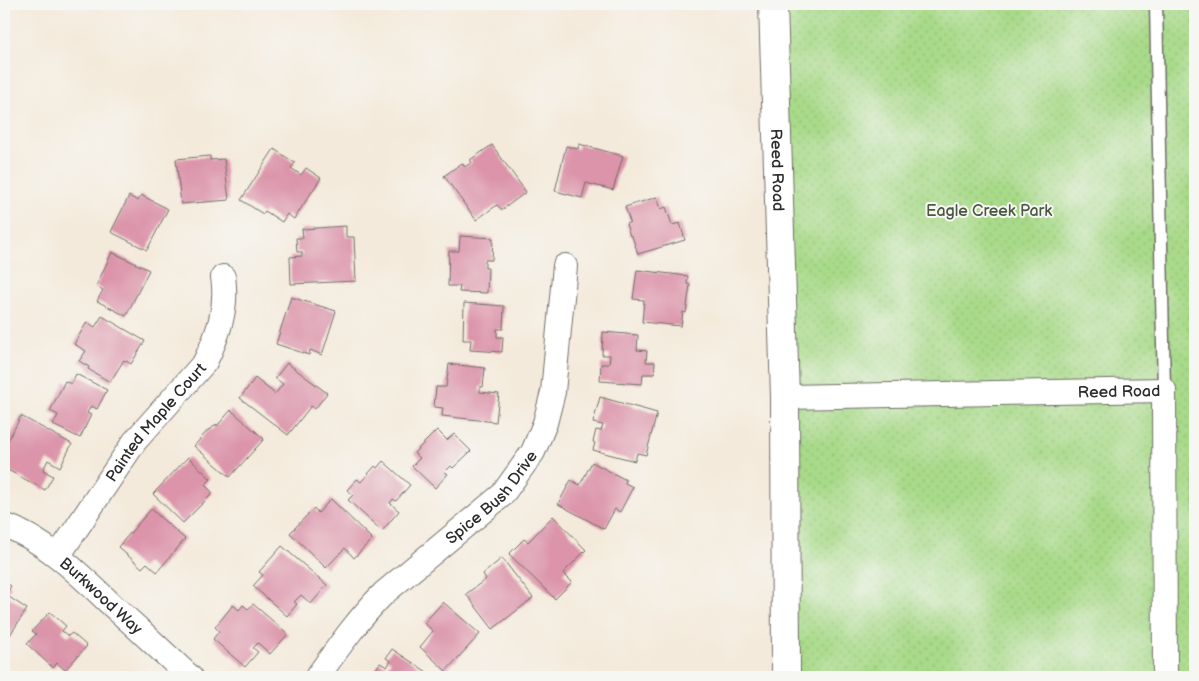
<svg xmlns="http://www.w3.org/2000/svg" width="1199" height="681" font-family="'Balsamiq Sans',sans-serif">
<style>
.park{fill:url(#park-dots);stroke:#6a825a}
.building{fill:#dc94aa}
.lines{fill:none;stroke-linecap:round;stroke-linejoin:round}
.service-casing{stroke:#716e69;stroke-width:15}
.minor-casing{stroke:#716e69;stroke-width:26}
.secondary-casing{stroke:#716e69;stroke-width:30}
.service{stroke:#fff;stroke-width:12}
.minor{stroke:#fff;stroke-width:24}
.secondary{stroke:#fff;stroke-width:28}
.labels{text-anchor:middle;stroke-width:4;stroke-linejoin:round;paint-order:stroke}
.street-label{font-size:16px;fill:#2b2b2b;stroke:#f6f6f2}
.park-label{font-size:16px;fill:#4a5742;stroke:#f6f6f2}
</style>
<defs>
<pattern id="park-dots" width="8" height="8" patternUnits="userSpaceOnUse" patternTransform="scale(1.25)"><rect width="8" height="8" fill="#a8da89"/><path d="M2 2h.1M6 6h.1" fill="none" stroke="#91bb76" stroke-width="1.8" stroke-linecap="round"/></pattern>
</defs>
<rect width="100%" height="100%" fill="#f6f6f2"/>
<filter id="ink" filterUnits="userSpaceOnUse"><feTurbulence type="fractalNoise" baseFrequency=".02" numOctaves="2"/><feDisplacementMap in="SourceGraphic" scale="10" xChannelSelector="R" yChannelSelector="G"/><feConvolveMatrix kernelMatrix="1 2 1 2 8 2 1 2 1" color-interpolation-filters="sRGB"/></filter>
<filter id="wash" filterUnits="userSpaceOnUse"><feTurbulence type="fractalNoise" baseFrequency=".0096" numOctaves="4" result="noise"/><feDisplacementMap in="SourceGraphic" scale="20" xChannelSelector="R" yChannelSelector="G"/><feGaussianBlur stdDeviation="1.12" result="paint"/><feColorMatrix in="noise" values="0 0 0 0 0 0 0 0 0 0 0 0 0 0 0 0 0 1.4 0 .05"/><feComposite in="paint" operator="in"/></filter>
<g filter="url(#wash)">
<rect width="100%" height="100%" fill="#f4eadb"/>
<polygon class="park" points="780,4 1195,4 1195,677 789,677"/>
<g id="blocks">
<g class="building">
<polygon points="579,144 623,156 613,190 586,183 582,198 555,191 566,146 578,149"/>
<polygon points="492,145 526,192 502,210 497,205 476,220 444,176 462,163 465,167 472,162 470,160"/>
<polygon points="274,149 295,163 291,168 301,175 306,168 321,178 294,219 287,214 282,222 265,211 263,214 241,200"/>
<polygon points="210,156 210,160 224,159 229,200 181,204 176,159"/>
<polygon points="141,195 168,209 147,250 111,232 129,196 138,201"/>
<polygon points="657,197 661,209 666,207 672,225 680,223 685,240 638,254 632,236 630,236 626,224 630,222 625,207"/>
<polygon points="346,226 346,237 354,237 356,281 291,284 290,257 302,256 302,252 297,252 296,238 303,238 302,229"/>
<polygon points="460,236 493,238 492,260 485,260 485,268 488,268 487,293 459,292 460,286 448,286 449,251 459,251"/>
<polygon points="112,252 149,270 126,316 97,301 103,290 96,286"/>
<polygon points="637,270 688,276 687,284 690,285 686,313 683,312 681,326 642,322 644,300 633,299"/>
<polygon points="291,297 336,311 322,355 310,350 309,355 276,344"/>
<polygon points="464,303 504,306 503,329 497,329 497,337 503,337 502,352 470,350 471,340 463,340"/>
<polygon points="102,316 145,341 131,364 124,360 110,382 88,369 89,367 79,361 86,351 74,344 87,322 95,327"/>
<polygon points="603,332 638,335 637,350 647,351 646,362 655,362 654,374 643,374 642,384 600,381 601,364 609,364 610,355 602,355"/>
<polygon points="287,363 327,393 315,409 311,406 288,435 240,398 255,378 275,394 283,384 275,378"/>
<polygon points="449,364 485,368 483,387 480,387 480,392 499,394 496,422 442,416 443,408 434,407 436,387 446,387"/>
<polygon points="76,374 107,390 97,409 91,406 87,413 91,415 80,438 53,425 58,415 50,411 65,381 71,384"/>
<polygon points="600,397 657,413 646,455 637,453 635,461 593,450 595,443 593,442 596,430 601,431 603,425 593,423"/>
<polygon points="231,410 264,439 230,477 194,446 209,429 210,430 216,424 217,426"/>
<polygon points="21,416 72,444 60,467 48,460 43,470 53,476 45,490 4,468 4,448"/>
<polygon points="437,430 447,440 454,434 471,451 453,468 451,466 445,472 448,474 435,488 412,466 420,458 414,453"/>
<polygon points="188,457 211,479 205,485 213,493 183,523 153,494"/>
<polygon points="383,461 410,485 396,501 393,499 390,503 399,511 382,531 348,500 353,495 347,490 357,479 361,482 375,466 377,468"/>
<polygon points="592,462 626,480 625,483 633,487 620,512 615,509 604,529 558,504 571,480 580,485"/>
<polygon points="331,499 372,539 354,558 345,548 326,568 290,533 314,508 318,513"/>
<polygon points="151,509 185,539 157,572 147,563 142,568 118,547"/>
<polygon points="553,516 586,550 563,573 572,582 555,599 509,554 524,539 528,542"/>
<polygon points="282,546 327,585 311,604 301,595 294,602 297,604 287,616 253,586 263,575 259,572"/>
<polygon points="502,558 533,598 493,629 466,594 486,579 483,574"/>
<polygon points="4,582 11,586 6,595 27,609 6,641 4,639"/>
<polygon points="443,602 480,634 446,671 420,647 433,631 424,623"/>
<polygon points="253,604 288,634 270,654 258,643 253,648 258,652 245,667 213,639 219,631 215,627 233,605 239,610 243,605 248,609"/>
<polygon points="50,612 66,626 62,631 68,636 72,633 87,646 65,670 57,663 53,668 27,644 36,634 32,631"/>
<polygon points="392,649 427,672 424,677 370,677 380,663 387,667 391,661 386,658"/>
</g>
</g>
</g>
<g filter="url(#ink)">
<use href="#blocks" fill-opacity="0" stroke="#716e69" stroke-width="1"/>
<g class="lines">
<defs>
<polyline id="service" points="1156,4 1164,390"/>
<g id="minor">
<path id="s1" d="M785 397 1164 390 1165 677"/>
<path id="s2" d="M4 525C46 540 82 577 114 607 140 630 165 654 190 677"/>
<path id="s3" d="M58 556 135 441 205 362C218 335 228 308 223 277"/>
<path id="s4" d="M317 677C338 648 358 619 384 593L502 495 533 452 545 423 553 392 565 266"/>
</g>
<g id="secondary">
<path id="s5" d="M773 4 785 397 786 677"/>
</g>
</defs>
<use href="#service" class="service-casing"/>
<use href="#minor" class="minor-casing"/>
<use href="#secondary" class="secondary-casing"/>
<use href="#service" class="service"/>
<use href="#minor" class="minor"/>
<use href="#secondary" class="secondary"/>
</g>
</g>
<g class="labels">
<g class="street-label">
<text dy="6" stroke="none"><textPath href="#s5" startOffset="166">Reed Road</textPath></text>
<text dy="6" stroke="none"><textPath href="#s1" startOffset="334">Reed Road</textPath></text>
<text dy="6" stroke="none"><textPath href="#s3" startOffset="166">Painted Maple Court</textPath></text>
<text dy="6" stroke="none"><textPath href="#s4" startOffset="252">Spice Bush Drive</textPath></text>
<text dy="6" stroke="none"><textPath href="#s2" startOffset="121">Burkwood Way</textPath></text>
</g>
<g class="park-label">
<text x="989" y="216">Eagle Creek Park</text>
</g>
</g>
<rect width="1199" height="681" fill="none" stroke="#f6f6f2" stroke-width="20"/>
</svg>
